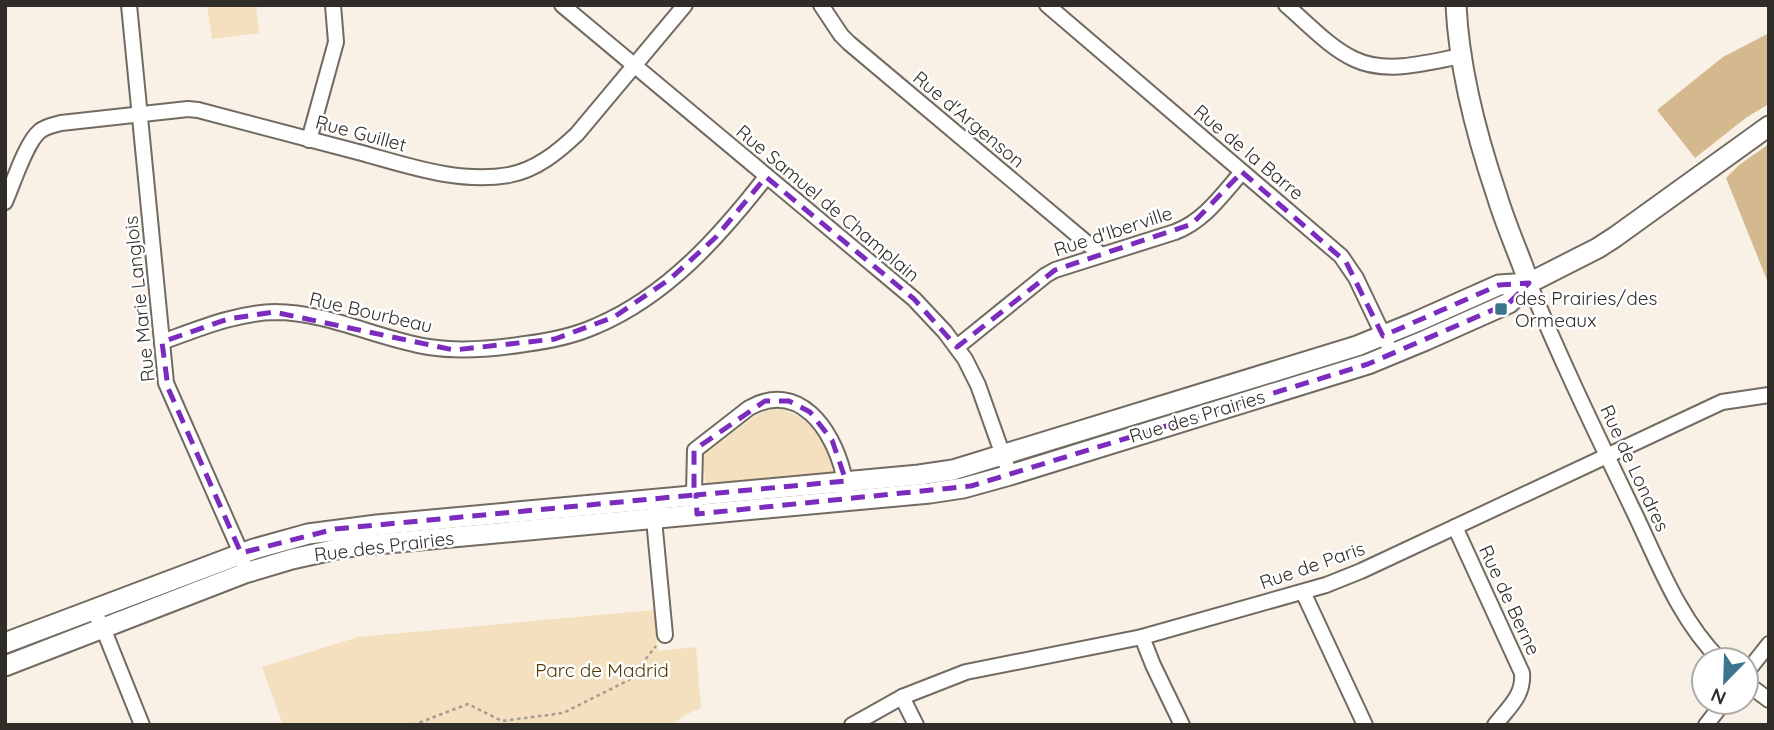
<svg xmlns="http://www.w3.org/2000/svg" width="1774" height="730" font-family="Quicksand,sans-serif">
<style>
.green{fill:#f4dfbe}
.forest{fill:#d5b98e}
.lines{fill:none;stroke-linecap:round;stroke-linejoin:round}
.minor-casing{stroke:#726b61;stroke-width:18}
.tertiary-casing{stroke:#726b61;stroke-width:23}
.path{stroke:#a39d95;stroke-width:2.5;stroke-dasharray:3.5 3.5;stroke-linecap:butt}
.minor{stroke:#fff;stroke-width:14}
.tertiary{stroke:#fff;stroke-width:19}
.marked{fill:none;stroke:#7b2cbf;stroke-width:5;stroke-dasharray:14 9;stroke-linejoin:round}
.poi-dot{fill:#3b748e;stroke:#fff;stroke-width:2.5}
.labels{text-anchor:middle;stroke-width:5;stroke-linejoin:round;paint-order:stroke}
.street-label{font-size:19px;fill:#302d29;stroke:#fff}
.poi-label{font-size:19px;fill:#302d29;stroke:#fff;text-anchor:start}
.park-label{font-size:19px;fill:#523700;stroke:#fff}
</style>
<rect width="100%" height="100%" fill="#f9f1e6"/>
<g class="green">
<polygon points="207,5 256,5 259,33 212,39"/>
<path d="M774 409C807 410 830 445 833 475L706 487 703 461 704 454 758 414Z"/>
<polygon points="654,610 658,651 696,647 701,708 685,715 672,725 283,725 262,667 358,637"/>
</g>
<g class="forest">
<polygon points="1769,33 1769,104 1747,117 1695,158 1657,110 1723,57"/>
<polygon points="1769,144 1769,285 1726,178 1739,165"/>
</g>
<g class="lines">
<defs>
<g id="minor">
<polyline points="129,5 166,383 241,553 243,562"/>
<polyline points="562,5 914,299 945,332 965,359 978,385 1010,475"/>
<polyline points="821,5 841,35 849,43 1100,254"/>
<polyline points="1047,5 1341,256 1356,278 1387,343"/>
<path d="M1286 5C1307 23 1330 48 1354 59 1387 75 1428 62 1462 56"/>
<polyline points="309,140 336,42 333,5"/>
<path d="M5 202C13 184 26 142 40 131 46 126 54 125 61 123L188 109 198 110C251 124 304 138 358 152 406 165 458 184 509 175 536 170 558 152 577 134L685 5"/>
<path d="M1529 283C1561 361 1598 437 1634 512 1659 564 1679 619 1720 660"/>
<path d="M162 342C198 329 235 313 275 312 328 312 378 339 429 347 461 352 493 349 525 344 549 341 574 336 596 326 667 296 720 236 766 177"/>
<path d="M957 347 1046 275 1055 270 1175 232C1204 221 1222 195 1242 172"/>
<path d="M696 503 694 493 695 450 749 408C799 380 832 429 843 472 844 478 847 482 847 488"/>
<polyline points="655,511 655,530 665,635"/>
<path d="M1455 527 1522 673C1524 696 1508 708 1495 725"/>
<polyline points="1303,592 1365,725"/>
<polyline points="93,610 103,628 142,725"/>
<polyline points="1142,637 1153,665 1182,725"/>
<polyline points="1746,673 1769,644"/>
<polyline points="1746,683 1769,700"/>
<polyline points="902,697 916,725"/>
<polyline points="852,725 902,697 966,672 1142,637 1326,585 1361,571 1722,402 1769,395"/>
<polyline points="1706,725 1724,702"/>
</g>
<g id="tertiary">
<path d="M1456 5C1459 68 1477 137 1497 196 1506 226 1519 254 1529 283"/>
<polyline points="5,643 254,549 308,534 377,525 919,475 953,470 1357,346 1416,322 1499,285 1529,283"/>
<polyline points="5,666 245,573 292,559 346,547 387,543 930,493 963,488 1010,475 1368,364 1426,340 1509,303 1529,283 1598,248 1615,237 1769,126"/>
</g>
</defs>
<use href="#minor" class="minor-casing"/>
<use href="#tertiary" class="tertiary-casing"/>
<polyline class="path" points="413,725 468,704 502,721 563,713 629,680 656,646"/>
<use href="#minor" class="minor"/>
<use href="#tertiary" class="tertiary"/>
</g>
<path class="marked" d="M1242 172 1346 262 1383 336 1499 285 1529 283 1509 303 1368 364 971 486 697 514 696 495 846 481 832 440 810 412 789 401H765L694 450V495L335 529 241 553 168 388 162 342 228 319 274 312 454 350 555 339 614 317 670 279 716 237 766 177 914 299 957 347 1055 270 1192 224Z"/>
<rect class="poi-dot" x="1494" y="302" width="14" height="14" rx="3.5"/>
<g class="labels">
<g class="street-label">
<text transform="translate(969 119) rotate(40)" y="7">Rue d'Argenson</text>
<text transform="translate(361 133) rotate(15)" y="7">Rue Guillet</text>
<text transform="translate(1249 152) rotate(40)" y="7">Rue de la Barre</text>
<text transform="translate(828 203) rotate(40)" y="7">Rue Samuel de Champlain</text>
<text transform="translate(1113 231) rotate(-18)" y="7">Rue d'Iberville</text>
<text transform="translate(139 299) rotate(-96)" y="7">Rue Marie Langlois</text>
<text transform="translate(371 312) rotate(13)" y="7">Rue Bourbeau</text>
<text transform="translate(1197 416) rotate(-17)" y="7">Rue des Prairies</text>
<text transform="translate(1635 468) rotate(65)" y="7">Rue de Londres</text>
<text transform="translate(384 546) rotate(-7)" y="7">Rue des Prairies</text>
<text transform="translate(1312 565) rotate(-19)" y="7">Rue de Paris</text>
<text transform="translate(1510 600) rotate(65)" y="7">Rue de Berne</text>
</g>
<g class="poi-label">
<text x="1515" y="305">des Prairies/des<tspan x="1515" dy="22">Ormeaux</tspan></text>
</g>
<g class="park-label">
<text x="602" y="677">Parc de Madrid</text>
</g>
</g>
<rect width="1774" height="730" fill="none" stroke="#302d29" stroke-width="14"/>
<g transform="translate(1725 681) rotate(203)"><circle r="33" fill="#ffffff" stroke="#acaba9" stroke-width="2"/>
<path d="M0-5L12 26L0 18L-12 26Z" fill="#3b748e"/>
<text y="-10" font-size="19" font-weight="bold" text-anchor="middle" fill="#302d29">N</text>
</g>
</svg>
